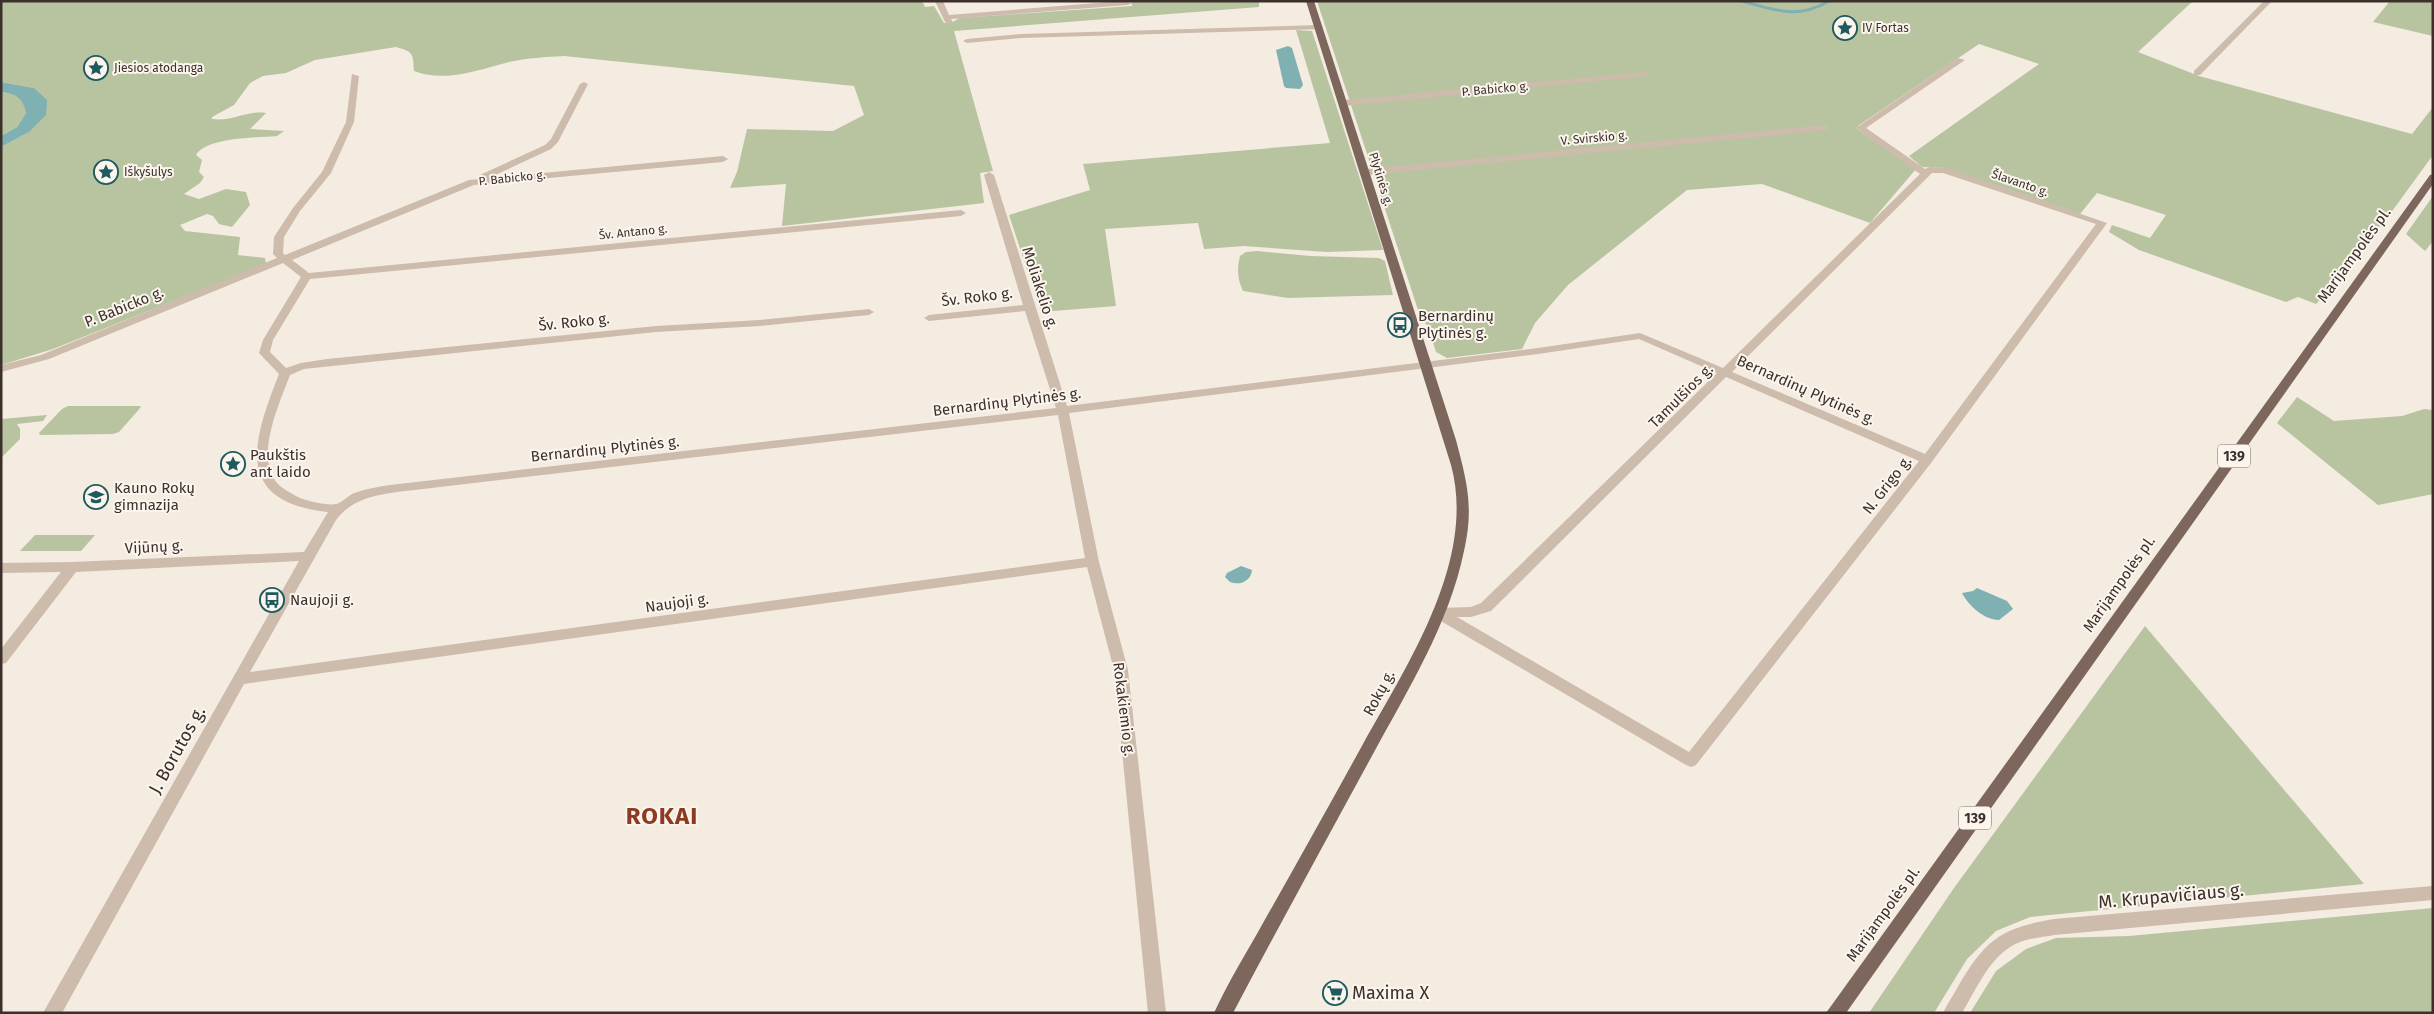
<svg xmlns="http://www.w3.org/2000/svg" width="2434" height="1014" font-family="'Fira Sans',sans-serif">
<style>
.green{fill:#b8c4a0}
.water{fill:#7fb0b2}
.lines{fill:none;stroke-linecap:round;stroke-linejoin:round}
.stream{stroke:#7fb0b2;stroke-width:3}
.minor{fill:#cdbbac;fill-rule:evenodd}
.primary{fill:#7d675c;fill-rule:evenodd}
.labels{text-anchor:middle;stroke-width:4;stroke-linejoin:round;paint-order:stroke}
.far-poi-label{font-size:12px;fill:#3b302b;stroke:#fbf5ee;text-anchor:start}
.far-street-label{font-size:12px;fill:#3b302b;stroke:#fbf5ee}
.shield{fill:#fbf5ee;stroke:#756b66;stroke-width:1}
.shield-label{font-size:14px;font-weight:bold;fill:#3b302b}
.street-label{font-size:15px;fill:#3b302b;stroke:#fbf5ee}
.poi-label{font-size:15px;fill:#3b302b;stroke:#fbf5ee;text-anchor:start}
.near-street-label{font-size:18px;fill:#3b302b;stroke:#fbf5ee}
.near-poi-label{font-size:18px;fill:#3b302b;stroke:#fbf5ee;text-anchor:start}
.near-district-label{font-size:24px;font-weight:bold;letter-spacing:1px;fill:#8c3b22;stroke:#fbf5ee}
</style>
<rect width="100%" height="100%" fill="#f4ebe1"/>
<g class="green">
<path d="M1 1H922L925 7 934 6 944 23 953 22 959 18 1132 6 1131 1H1259V7L954 31 993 171 980 173 984 203 782 226 786 184 730 188 737 172 747 129 833 131 864 115 854 86 564 56C546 57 527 58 509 62 478 70 445 83 414 71 413 54 414 52 396 47L315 60 286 73 263 76 250 83 234 105 212 117V119C231 122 247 110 266 113L250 129 284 131 277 136C257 138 207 137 196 155L202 160 199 172 204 177 200 183 184 194 199 199 226 189 246 192 250 205 232 227 219 224 213 216 207 214 180 225 185 231 240 237 238 255 265 258 266 264 53 349 1 365V147L29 132 34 88 1 82Z"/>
<polygon points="1317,1 2193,1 2138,52 2199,76 2412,134 2433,107 2433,155 2390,214 2318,302 2316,304 2298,297 2286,302 2139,250 2109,232 2112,225 2150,238 2166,215 2097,193 2080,214 1945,168 1922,167 1909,156 2039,64 1979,44 1858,126 1857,129 1916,169 1870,223 1762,184 1687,190 1568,285 1535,323 1522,349 1447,358 1436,352 1428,326 1421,319"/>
<polygon points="2390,1 2433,1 2433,36 2373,22"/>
<polygon points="1296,30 1312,31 1383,250 1327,252 1244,246 1204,249 1198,223 1105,229 1116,306 1041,312 1009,215 1090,190 1083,164 1330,143"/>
<path d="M1 92C18 94 23 96 26 113L17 127 1 136Z"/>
<polygon points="2433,196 2433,241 2425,251 2406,234"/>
<path d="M1257 251 1310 256 1379 258 1385 261 1393 295 1288 298 1243 291C1237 278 1237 269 1240 256L1246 252Z"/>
<polygon points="2297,397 2334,421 2402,416 2424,409 2433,410 2433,494 2378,505 2277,423"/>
<polygon points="68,406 139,406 141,407 119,432 113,434 40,435 39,433 62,409"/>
<polygon points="47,415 43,421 17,424 20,429 20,439 1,458 1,419"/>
<polygon points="35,535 95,535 81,551 20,551"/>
<polygon points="2145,626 2364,884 2030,917 1996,931 1967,959 1934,1013 1869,1013 1954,888"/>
<polygon points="2433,908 2433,1013 1970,1013 1996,971 2026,949 2056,938 2129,936"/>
</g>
<g class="water">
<polygon points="1288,46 1292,48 1303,85 1300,89 1286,88 1284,86 1276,50"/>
<path d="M1 82 34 88 47 100 46 115 29 132 1 147V136L17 127 26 113C23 98 17 94 1 92Z"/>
<path d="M1241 566 1252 570C1251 581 1240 586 1230 582L1225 577 1227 573Z"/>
<path d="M1977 588 2007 601 2013 609 1999 620C1984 620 1968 605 1962 593L1973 591Z"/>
</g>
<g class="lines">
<path class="stream" d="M1742 1C1775 10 1797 20 1829 1"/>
<g class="minor">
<polygon points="935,1 943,1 949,15 1122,1 1132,3 1128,5 951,19 953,22 949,24 945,22"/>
<polygon points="2264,1 2272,1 2200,75 2194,75 2194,71"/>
<polygon points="1319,25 1323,27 1322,29 1021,38 967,43 963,41 967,39 1021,34"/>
<path d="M1958 58 1965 60 1866 128 1925 169 1930 167 1947 168 2107 223 1931 463 1696 765 1691 767 1686 765 1434 617 1432 613 1434 609 1439 608 1471 607 1481 603 1717 373 1639 339 1538 354 1069 413 1099 562 1128 670 1166 1013H1148L1114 670 1087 567 244 684 62 1013H43L299 561 76 572 6 663 1 664V649L61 572 1 573V563L72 562 304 552 328 512C232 502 253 440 279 374L259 353 263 340 301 277 283 263 49 359 1 372V365L41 355 277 258 273 254 274 237 293 208 322 172 346 122 352 74 359 76 354 122 331 173 300 211 284 237 283 253 285 255 469 180 479 179 480 175 545 145 551 139 580 84 584 82 588 84 558 142 551 149 489 178 723 156 728 159 723 162 474 185 292 260 309 273 961 210 966 213 961 216 310 279 273 340 270 352 286 368 301 363 327 359 656 326 760 320 869 309 874 312 869 315 760 326 656 332 304 369 290 375C280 402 257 451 274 479 280 488 289 492 298 497 305 501 329 506 336 504 341 503 347 497 352 494 364 489 377 487 390 485L1056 408 1025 311 929 321 924 318 929 315 1023 305 984 175 989 172 994 175 1067 406 1538 348 1640 333 1723 368 1920 174 1856 128ZM1932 173H1943L2096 224 1925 454 1732 372ZM1726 377 1919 461 1689 752 1457 617H1471L1491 611ZM1058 415 1085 558 250 672 336 520C356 493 392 493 423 489Z"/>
<polygon points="1645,72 1648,72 1648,76 1344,106 1340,103 1344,100"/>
<polygon points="1825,125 1828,126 1828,130 1366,175 1361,172 1366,169"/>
<path d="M2433 886V900L2054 935C2043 937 2031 938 2020 942 1991 953 1977 988 1962 1013H1943C1948 1002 1955 993 1960 983 1987 938 2003 928 2054 919Z"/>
</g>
<g class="primary">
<path d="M1306 1H1314L1456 440C1467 482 1474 507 1464 551 1449 624 1408 689 1373 754 1326 840 1279 926 1233 1013H1214C1228 982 1247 952 1263 923 1297 863 1330 804 1363 744 1407 665 1477 560 1451 465Z"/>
<polygon points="2433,174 2433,184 1846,1013 1826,1013 2430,175"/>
</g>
</g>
<defs>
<symbol id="sight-ring" viewBox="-11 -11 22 22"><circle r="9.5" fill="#fbf5ee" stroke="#1f5a5e" stroke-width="1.5"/><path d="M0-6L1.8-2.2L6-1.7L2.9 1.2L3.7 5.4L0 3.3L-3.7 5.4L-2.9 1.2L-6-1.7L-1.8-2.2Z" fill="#1f5a5e"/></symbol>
<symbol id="bus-ring" viewBox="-11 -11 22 22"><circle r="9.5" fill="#fbf5ee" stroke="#1f5a5e" stroke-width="1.5"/><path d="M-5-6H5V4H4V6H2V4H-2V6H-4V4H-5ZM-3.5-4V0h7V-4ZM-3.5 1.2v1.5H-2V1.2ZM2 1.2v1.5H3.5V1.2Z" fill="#1f5a5e"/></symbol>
<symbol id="school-ring" viewBox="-11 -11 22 22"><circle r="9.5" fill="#fbf5ee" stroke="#1f5a5e" stroke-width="1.5"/><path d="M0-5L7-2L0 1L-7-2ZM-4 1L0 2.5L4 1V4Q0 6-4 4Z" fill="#1f5a5e"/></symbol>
<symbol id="supermarket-ring" viewBox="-11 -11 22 22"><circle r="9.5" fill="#fbf5ee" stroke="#1f5a5e" stroke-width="1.5"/><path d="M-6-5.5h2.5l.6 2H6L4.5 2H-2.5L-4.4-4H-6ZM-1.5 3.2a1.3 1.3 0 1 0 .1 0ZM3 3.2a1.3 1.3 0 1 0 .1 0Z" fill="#1f5a5e"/></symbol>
</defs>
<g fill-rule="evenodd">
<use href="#sight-ring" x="1831" y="14" width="28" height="28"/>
<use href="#sight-ring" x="82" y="54" width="28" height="28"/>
<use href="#sight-ring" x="92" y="158" width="28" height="28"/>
<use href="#bus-ring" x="1386" y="311" width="28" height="28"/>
<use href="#sight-ring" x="219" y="450" width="28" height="28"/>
<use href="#school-ring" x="82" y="483" width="28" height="28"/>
<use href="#bus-ring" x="258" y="586" width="28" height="28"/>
<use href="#supermarket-ring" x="1321" y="979" width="28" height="28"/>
</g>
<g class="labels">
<g class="far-poi-label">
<text x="1862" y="32">IV Fortas</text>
<text x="114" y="72">Jiesios atodanga</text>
<text x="124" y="176">Iškyšulys</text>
</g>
<g class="far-street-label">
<text transform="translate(1495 89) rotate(-5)" y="4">P. Babicko g.</text>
<text transform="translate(1594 138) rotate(-5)" y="4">V. Svirskio g.</text>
<text transform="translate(512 178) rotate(-6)" y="4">P. Babicko g.</text>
<text transform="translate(1381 179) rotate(73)" y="4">Plytinės g.</text>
<text transform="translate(2020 183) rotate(19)" y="4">Šlavanto g.</text>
<text transform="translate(633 232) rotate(-6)" y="4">Šv. Antano g.</text>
</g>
<g class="shield">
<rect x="2218" y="444.5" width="32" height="23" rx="4"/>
<rect x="1959" y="806.5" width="32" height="23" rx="4"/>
</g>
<g class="shield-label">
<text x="2234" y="461">139</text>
<text x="1975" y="823">139</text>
</g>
<g class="street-label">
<text transform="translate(2354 255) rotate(-54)" y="5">Marijampolės pl.</text>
<text transform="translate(1040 288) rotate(72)" y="5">Moliakelio g.</text>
<text transform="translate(977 297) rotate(-7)" y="5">Šv. Roko g.</text>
<text transform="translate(124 307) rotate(-22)" y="5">P. Babicko g.</text>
<text transform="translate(574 322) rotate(-6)" y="5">Šv. Roko g.</text>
<text transform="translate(1806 390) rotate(24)" y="5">Bernardinų Plytinės g.</text>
<text transform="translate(1681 396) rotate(-45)" y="5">Tamulšios g.</text>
<text transform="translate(1007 402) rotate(-7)" y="5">Bernardinų Plytinės g.</text>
<text transform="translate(605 449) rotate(-6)" y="5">Bernardinų Plytinės g.</text>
<text transform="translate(1887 485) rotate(-52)" y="5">N. Grigo g.</text>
<text transform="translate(154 547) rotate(-3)" y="5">Vijūnų g.</text>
<text transform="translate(2119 584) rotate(-55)" y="5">Marijampolės pl.</text>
<text transform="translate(677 603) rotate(-8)" y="5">Naujoji g.</text>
<text transform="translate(1379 693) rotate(-62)" y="5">Rokų g.</text>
<text transform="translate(1124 709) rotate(83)" y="5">Rokakiemio g.</text>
<text transform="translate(1883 914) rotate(-54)" y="5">Marijampolės pl.</text>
</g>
<g class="poi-label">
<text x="1418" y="321">Bernardinų<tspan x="1418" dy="17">Plytinės g.</tspan></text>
<text x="250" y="460">Paukštis<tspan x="250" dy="17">ant laido</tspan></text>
<text x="114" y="493">Kauno Rokų<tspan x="114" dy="17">gimnazija</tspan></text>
<text x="290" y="605">Naujoji g.</text>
</g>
<g class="near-street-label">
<text transform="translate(177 750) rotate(-61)" y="6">J. Borutos g.</text>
<text transform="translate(2171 896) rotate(-5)" y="6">M. Krupavičiaus g.</text>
</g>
<g class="near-poi-label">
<text x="1352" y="999">Maxima X</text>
</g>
<g class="near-district-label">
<text x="662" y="824">ROKAI</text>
</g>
</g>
<rect width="2434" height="1014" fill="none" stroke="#3b302b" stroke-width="5"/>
</svg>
